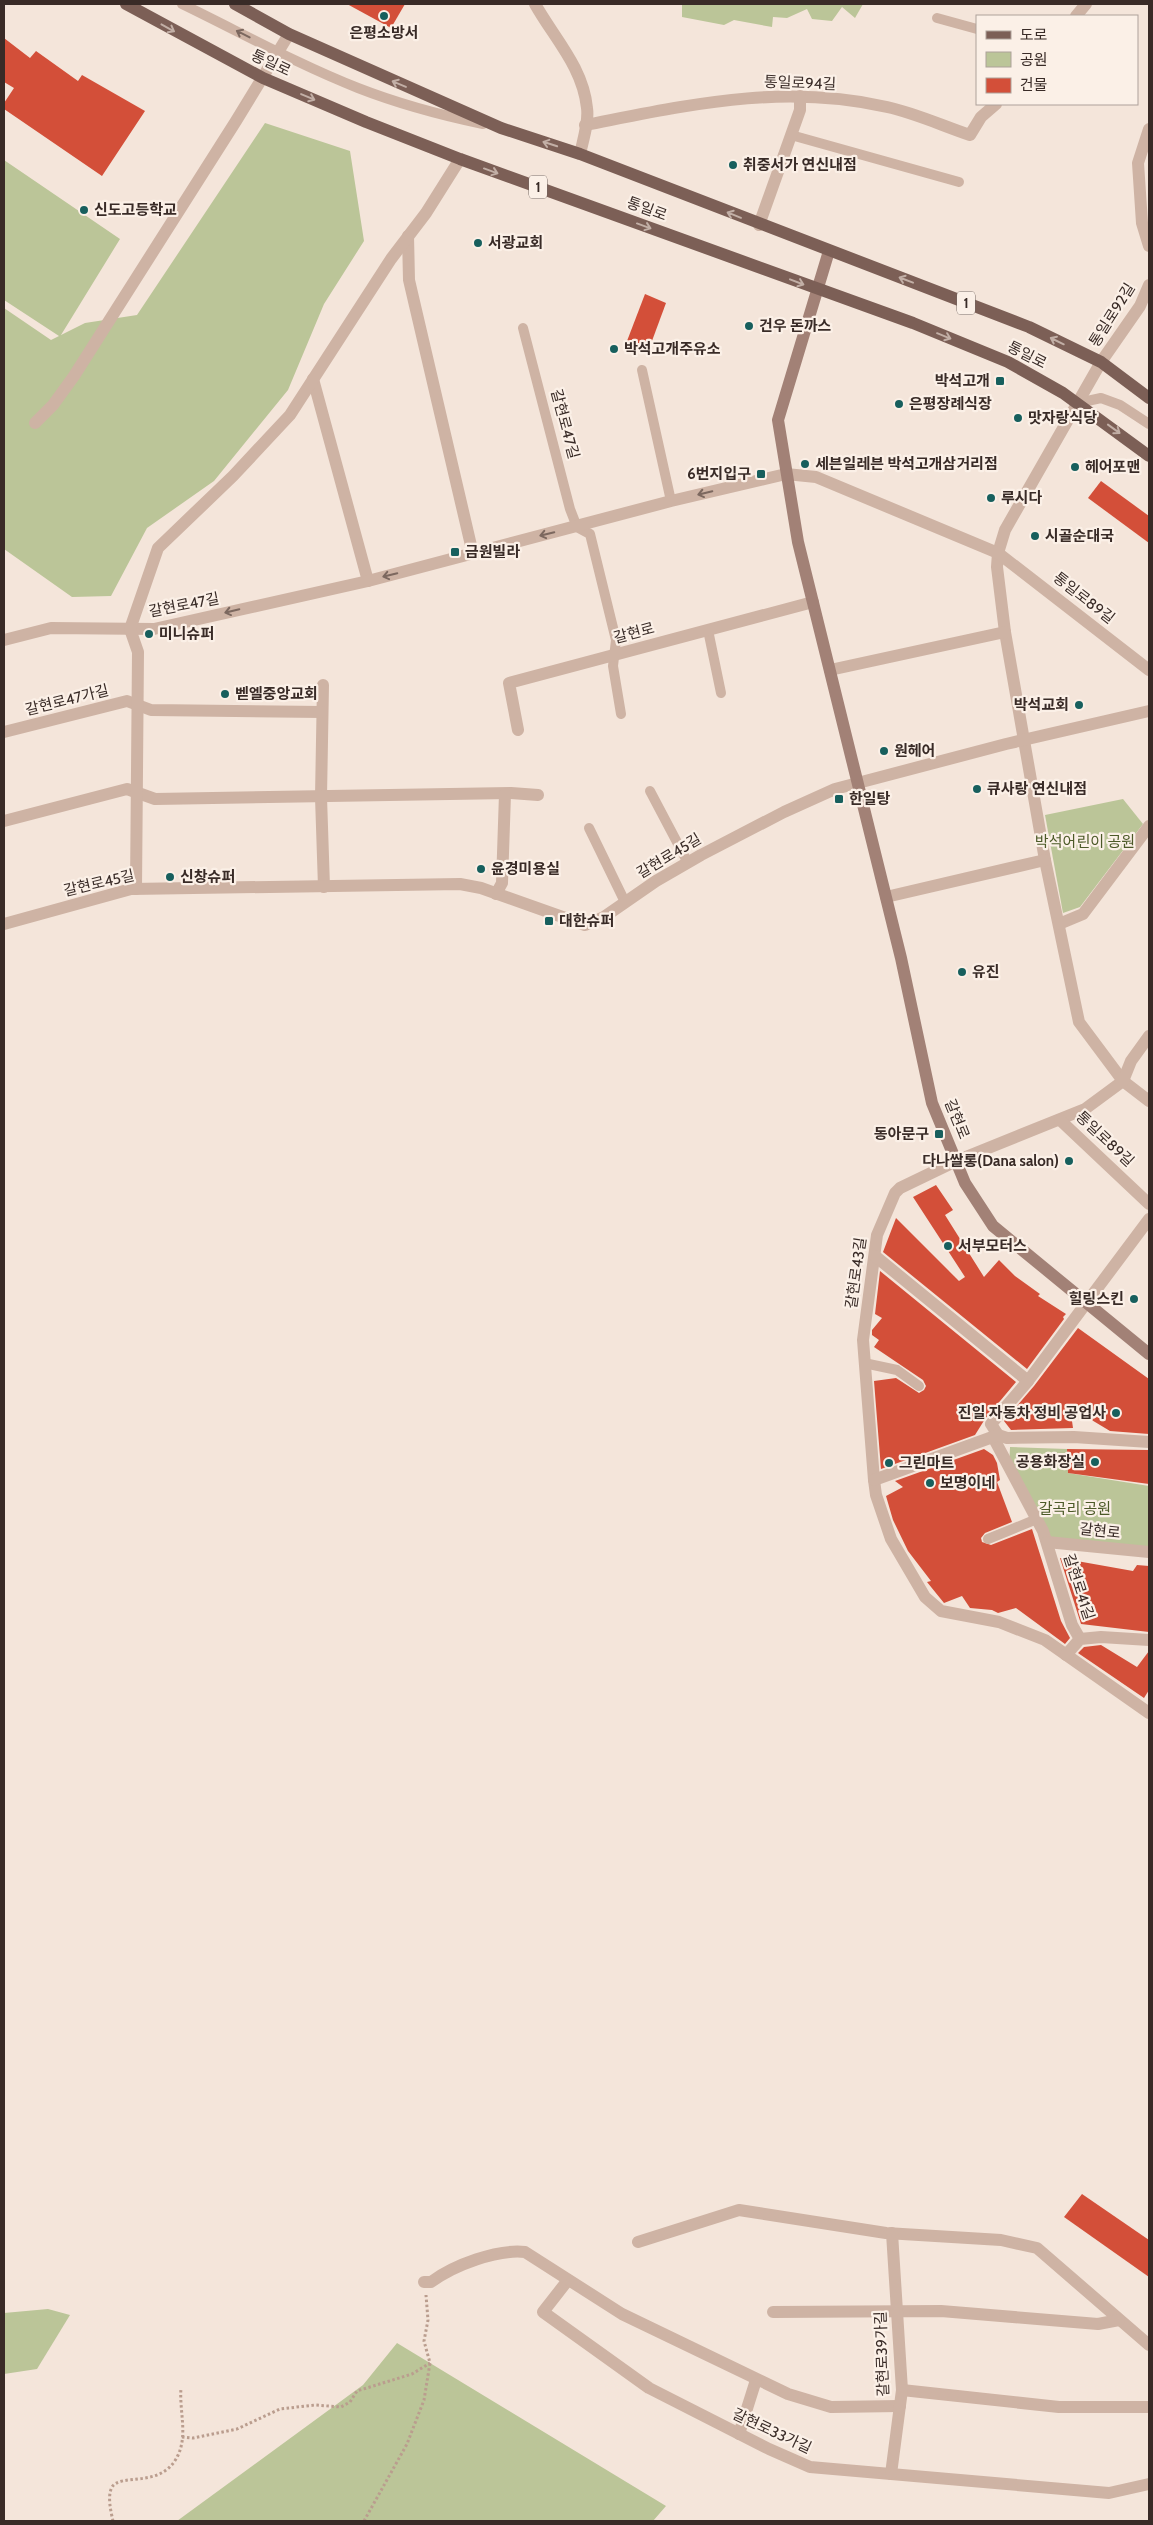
<svg xmlns="http://www.w3.org/2000/svg" width="1153" height="2525" font-family="Cabin,'Noto Sans KR',sans-serif">
<style>
.green{fill:#bbc598}
.building{fill:#d34f39}
.lines{fill:none;stroke-linecap:round;stroke-linejoin:round}
.path{stroke:#ba9d8e;stroke-width:3;stroke-dasharray:2.5 2.5;stroke-linecap:butt}
.service{stroke:#ceb3a4;stroke-width:10}
.minor{stroke:#ceb3a4;stroke-width:12}
.secondary{stroke:#a28176;stroke-width:12}
.primary{stroke:#7c5f56;stroke-width:12}
.oneway{stroke:#c2afa6}
.oneway2{stroke:#7c685f}
.poi-dot{fill:#175f5d;stroke:#fbf0e7;stroke-width:2}
.labels{text-anchor:middle;stroke-width:4.5;stroke-linejoin:round;paint-order:stroke}
.shield{fill:#fbf0e7;stroke:#736661;stroke-width:1}
.shield-label{font-size:14px;font-weight:bold;fill:#392b27}
.poi-label{font-size:15px;font-weight:bold;fill:#392b27;stroke:#fbf0e7;text-anchor:start}
.street-label{font-size:15px;fill:#392b27;stroke:#fbf0e7}
.park-label{font-size:15px;fill:#4c5a28;stroke:#fbf0e7}
</style>
<rect width="100%" height="100%" fill="#f4e5da"/>
<g class="green">
<polygon points="682,4 863,4 855,18 842,7 832,21 812,19 807,9 787,18 773,17 772,27 734,20 724,25 682,17"/>
<polygon points="265,123 350,151 364,241 324,304 288,390 214,481 147,528 111,596 72,597 4,549 4,308 51,340 59,336 4,300 4,160 120,239 61,335 85,323 137,315"/>
<polygon points="1123,799 1143,824 1080,907 1063,913 1045,815"/>
<polygon points="1010,1447 1067,1449 1068,1473 1149,1486 1149,1548 1047,1542 1009,1470"/>
<polygon points="48,2309 70,2315 37,2369 4,2374 4,2313"/>
<polygon points="397,2343 666,2506 653,2521 177,2521 363,2385"/>
</g>
<g class="building">
<polygon points="347,4 405,4 391,28"/>
<polygon points="4,38 30,58 36,51 78,81 82,75 145,111 102,176 4,109 4,103 14,88 4,82"/>
<polygon points="645,294 666,303 649,349 627,341"/>
<polygon points="1101,481 1149,516 1149,543 1088,498"/>
<polygon points="936,1185 953,1210 945,1215 984,1277 999,1260 1015,1276 1040,1294 1038,1296 1066,1314 1063,1317 1064,1319 1027,1369 883,1252 896,1218 959,1281 965,1277 913,1197"/>
<polygon points="880,1271 1016,1382 985,1419 975,1435 881,1469 874,1381 896,1378 919,1393 924,1390 926,1386 923,1380 874,1347 879,1340 872,1335 872,1330 882,1318 875,1314"/>
<polygon points="1078,1328 1149,1379 1149,1434 1110,1431 1070,1407 1073,1428 1011,1430 1004,1421 1034,1386"/>
<polygon points="984,1449 993,1455 997,1463 1000,1480 997,1482 1012,1522 985,1533 981,1538 982,1542 991,1545 1032,1529 1061,1621 1070,1638 1065,1644 1016,1608 998,1613 992,1610 970,1608 962,1596 944,1603 927,1582 931,1581 908,1551 893,1520 886,1496 903,1487 895,1481"/>
<polygon points="1067,1449 1149,1450 1149,1484 1068,1473"/>
<polygon points="1060,1558 1133,1571 1137,1565 1149,1566 1149,1632 1081,1624"/>
<polygon points="1101,1645 1137,1667 1149,1651 1149,1690 1144,1698 1078,1653 1084,1647"/>
<polygon points="1082,2194 1149,2240 1149,2277 1064,2217"/>
</g>
<g class="lines">
<g class="path">
<polyline points="182,2437 193,2438 237,2429 280,2409 315,2405 341,2407 350,2402 357,2391 412,2374 430,2363"/>
<path d="M113 2521C111 2512 107 2496 112 2487 121 2473 159 2488 176 2459 189 2437 179 2412 181 2388"/>
<polyline points="364,2521 407,2444 424,2400 430,2363 424,2341 428,2320 426,2295"/>
</g>
<g class="service">
<path d="M182 4C240 32 297 64 358 88 399 104 440 115 483 124"/>
<polyline points="937,18 977,29"/>
<polyline points="791,135 959,182"/>
<polyline points="523,328 570,509 577,527 590,534 616,640 613,666 621,714"/>
<polyline points="642,370 671,501"/>
<polyline points="1078,403 1101,398 1120,405 1149,424"/>
<polyline points="708,630 721,693"/>
<polyline points="650,791 688,863"/>
<polyline points="589,828 625,902"/>
<polyline points="864,1363 897,1370 919,1386"/>
<polyline points="988,1539 1037,1519"/>
</g>
<g class="minor">
<path d="M535 4C554 38 583 67 587 108 589 122 583 140 580 154"/>
<polyline points="1076,16 1086,4"/>
<path d="M585 125C689 105 781 83 887 107 915 113 943 126 970 135L981 117 996 104"/>
<polyline points="1149,129 1138,163 1142,223 1149,246"/>
<polyline points="759,225 800,110 800,96"/>
<polyline points="408,236 409,280 473,554"/>
<polyline points="1149,285 1140,306 1101,362 1005,530 998,553 997,567 1005,632 1045,860 1079,1022 1123,1081 1149,1101"/>
<polyline points="313,379 368,581"/>
<polyline points="35,423 53,405 74,376 236,121 289,34"/>
<polyline points="4,640 51,628 154,629 368,581 671,501 786,474 816,477 998,553 1149,670"/>
<polyline points="830,670 1005,632"/>
<polyline points="323,685 321,797 324,887"/>
<polyline points="518,730 509,683 813,602"/>
<polyline points="4,732 127,701 151,710 322,712"/>
<polyline points="4,821 127,789 155,799 511,793 538,795"/>
<polyline points="136,889 138,652 130,629 158,548 233,476 290,415 391,259 426,213 460,159"/>
<polyline points="496,894 502,883 505,794"/>
<polyline points="886,897 1045,860"/>
<polyline points="4,924 131,889 460,884 481,888 585,925 604,917 656,881 701,855 784,812 835,789 1006,744 1149,711"/>
<polyline points="1059,924 1083,914 1149,826"/>
<polyline points="1149,1036 1131,1061 1123,1081 1085,1109 956,1161 900,1188 895,1193 877,1235 863,1340 874,1480 876,1495 891,1539 925,1597 941,1611 999,1622 1045,1640 1149,1713"/>
<polyline points="1060,1120 1149,1204"/>
<polyline points="875,1256 1028,1381"/>
<polyline points="998,1435 991,1424 1028,1381 1149,1219"/>
<polyline points="993,1437 1043,1531 1072,1625 1080,1639"/>
<polyline points="874,1480 998,1435 1007,1438 1074,1437 1149,1442"/>
<polyline points="1047,1542 1149,1552"/>
<polyline points="1066,1655 1080,1639 1101,1637 1149,1640"/>
<polyline points="638,2242 739,2210 886,2233 1001,2240 1037,2248 1149,2345"/>
<polyline points="568,2280 543,2312 649,2388 769,2449 810,2467 1109,2493 1149,2484"/>
<path d="M424 2282H431C454 2265 497 2249 525 2252L622 2314 788 2394 831 2407 900 2406"/>
<polyline points="773,2312 941,2311 1098,2324 1119,2320"/>
<polyline points="902,2390 1059,2407 1149,2407"/>
<polyline points="739,2434 756,2380"/>
<polyline points="891,2474 902,2390 892,2233"/>
</g>
<polyline class="secondary" points="829,251 778,420 798,542 901,958 932,1103 965,1183 993,1226 1149,1354"/>
<g class="primary">
<polyline points="126,4 263,78 366,122 460,159 913,323 1008,362 1063,393 1149,456"/>
<polyline points="235,4 289,34 501,128 580,154 1029,327 1101,362 1149,398"/>
</g>
</g>
<defs><path id="oneway-shaft" d="M-6 0H5M1.5-3L5.5 0L1.5 3" fill="none" stroke-width="1.6" stroke-linecap="round" stroke-linejoin="round" transform="scale(1.25)"/></defs>
<g class="oneway">
<use href="#oneway-shaft" transform="translate(168 28) rotate(29)"/>
<use href="#oneway-shaft" transform="translate(399 84) rotate(-157)"/>
<use href="#oneway-shaft" transform="translate(308 97) rotate(23)"/>
<use href="#oneway-shaft" transform="translate(550 144) rotate(-162)"/>
<use href="#oneway-shaft" transform="translate(491 171) rotate(20)"/>
<use href="#oneway-shaft" transform="translate(734 215) rotate(-158)"/>
<use href="#oneway-shaft" transform="translate(644 226) rotate(20)"/>
<use href="#oneway-shaft" transform="translate(906 280) rotate(-159)"/>
<use href="#oneway-shaft" transform="translate(797 282) rotate(21)"/>
<use href="#oneway-shaft" transform="translate(944 336) rotate(22)"/>
<use href="#oneway-shaft" transform="translate(1057 341) rotate(-154)"/>
<use href="#oneway-shaft" transform="translate(1114 429) rotate(36)"/>
</g>
<g class="oneway2">
<use href="#oneway-shaft" transform="translate(243 34) rotate(-153)"/>
<use href="#oneway-shaft" transform="translate(705 493) rotate(167)"/>
<use href="#oneway-shaft" transform="translate(547 534) rotate(166)"/>
<use href="#oneway-shaft" transform="translate(390 575) rotate(166)"/>
<use href="#oneway-shaft" transform="translate(232 611) rotate(167)"/>
</g>
<g class="poi-dot">
<circle cx="384" cy="16" r="5"/>
<circle cx="733" cy="165" r="5"/>
<circle cx="84" cy="210" r="5"/>
<circle cx="478" cy="243" r="5"/>
<circle cx="749" cy="326" r="5"/>
<circle cx="614" cy="349" r="5"/>
<rect x="995" y="376" width="10" height="10" rx="2.5"/>
<circle cx="899" cy="404" r="5"/>
<circle cx="1018" cy="418" r="5"/>
<circle cx="805" cy="464" r="5"/>
<circle cx="1075" cy="467" r="5"/>
<rect x="756" y="469" width="10" height="10" rx="2.5"/>
<circle cx="991" cy="498" r="5"/>
<circle cx="1035" cy="536" r="5"/>
<rect x="450" y="547" width="10" height="10" rx="2.5"/>
<circle cx="149" cy="634" r="5"/>
<circle cx="225" cy="694" r="5"/>
<circle cx="1079" cy="705" r="5"/>
<circle cx="884" cy="751" r="5"/>
<circle cx="977" cy="789" r="5"/>
<rect x="834" y="794" width="10" height="10" rx="2.5"/>
<circle cx="481" cy="869" r="5"/>
<circle cx="170" cy="877" r="5"/>
<rect x="544" y="916" width="10" height="10" rx="2.5"/>
<circle cx="962" cy="972" r="5"/>
<rect x="934" y="1129" width="10" height="10" rx="2.5"/>
<circle cx="1069" cy="1161" r="5"/>
<circle cx="948" cy="1246" r="5"/>
<circle cx="1134" cy="1299" r="5"/>
<circle cx="1116" cy="1413" r="5"/>
<circle cx="1095" cy="1462" r="5"/>
<circle cx="889" cy="1463" r="5"/>
<circle cx="930" cy="1483" r="5"/>
</g>
<g class="labels">
<g class="shield">
<rect x="529" y="175.5" width="18" height="23" rx="4"/>
<rect x="957" y="291.5" width="18" height="23" rx="4"/>
</g>
<g class="shield-label">
<text x="538" y="192">1</text>
<text x="966" y="308">1</text>
</g>
<g class="poi-label">
<text x="384" y="38" text-anchor="middle">은평소방서</text>
<text x="743" y="170">취중서가 연신내점</text>
<text x="94" y="215">신도고등학교</text>
<text x="488" y="248">서광교회</text>
<text x="759" y="331">건우 돈까스</text>
<text x="624" y="354">박석고개주유소</text>
<text x="990" y="386" text-anchor="end">박석고개</text>
<text x="909" y="409">은평장례식장</text>
<text x="1028" y="423">맛자랑식당</text>
<text x="815" y="469">세븐일레븐 박석고개삼거리점</text>
<text x="1085" y="472">헤어포맨</text>
<text x="751" y="479" text-anchor="end">6번지입구</text>
<text x="1001" y="503">루시다</text>
<text x="1045" y="541">시골순대국</text>
<text x="465" y="557">금원빌라</text>
<text x="159" y="639">미니슈퍼</text>
<text x="235" y="699">벧엘중앙교회</text>
<text x="1069" y="710" text-anchor="end">박석교회</text>
<text x="894" y="756">원헤어</text>
<text x="987" y="794">큐사랑 연신내점</text>
<text x="849" y="804">한일탕</text>
<text x="491" y="874">윤경미용실</text>
<text x="180" y="882">신창슈퍼</text>
<text x="559" y="926">대한슈퍼</text>
<text x="972" y="977">유진</text>
<text x="929" y="1139" text-anchor="end">동아문구</text>
<text x="1059" y="1166" text-anchor="end">다나쌀롱(Dana salon)</text>
<text x="958" y="1251">서부모터스</text>
<text x="1124" y="1304" text-anchor="end">힐링스킨</text>
<text x="1106" y="1418" text-anchor="end">진일 자동차 정비 공업사</text>
<text x="1085" y="1467" text-anchor="end">공용화장실</text>
<text x="899" y="1468">그린마트</text>
<text x="940" y="1488">보명이네</text>
</g>
<g class="street-label">
<text transform="translate(271 63) rotate(25)" y="5">통일로</text>
<text transform="translate(800 83) rotate(2)" y="5">통일로94길</text>
<text transform="translate(647 209) rotate(20)" y="5">통일로</text>
<text transform="translate(1112 315) rotate(-58)" y="5">통일로92길</text>
<text transform="translate(1027 355) rotate(27)" y="5">통일로</text>
<text transform="translate(565 424) rotate(75)" y="5">갈현로47길</text>
<text transform="translate(1084 598) rotate(38)" y="5">통일로89길</text>
<text transform="translate(184 605) rotate(-11)" y="5">갈현로47길</text>
<text transform="translate(634 633) rotate(-15)" y="5">갈현로</text>
<text transform="translate(67 700) rotate(-14)" y="5">갈현로47가길</text>
<text transform="translate(669 856) rotate(-31)" y="5">갈현로45길</text>
<text transform="translate(99 883) rotate(-13)" y="5">갈현로45길</text>
<text transform="translate(957 1119) rotate(68)" y="5">갈현로</text>
<text transform="translate(1105 1139) rotate(43)" y="5">통일로89길</text>
<text transform="translate(856 1273) rotate(-82)" y="5">갈현로43길</text>
<text transform="translate(1100 1531) rotate(6)" y="5">갈현로</text>
<text transform="translate(1079 1587) rotate(72)" y="5">갈현로41길</text>
<text transform="translate(882 2354) rotate(-92)" y="5">갈현로39가길</text>
<text transform="translate(772 2431) rotate(25)" y="5">갈현로33가길</text>
</g>
<g class="park-label">
<text x="1085" y="847">박석어린이 공원</text>
<text x="1075" y="1514">갈곡리 공원</text>
</g>
</g>
<rect width="1153" height="2525" fill="none" stroke="#392b27" stroke-width="10"/>
<rect x="976" y="15" width="162" height="90" fill="#fbf0e7" stroke="#ada19a"/>
<rect x="986" y="31" width="25" height="8" fill="#7c5f56" stroke="#ada19a"/>
<text x="1020" y="40" font-size="15" fill="#392b27">도로</text>
<rect x="986" y="52" width="25" height="15" fill="#bbc598" stroke="#ada19a"/>
<text x="1020" y="65" font-size="15" fill="#392b27">공원</text>
<rect x="986" y="78" width="25" height="15" fill="#d34f39" stroke="#ada19a"/>
<text x="1020" y="90" font-size="15" fill="#392b27">건물</text>
</svg>
